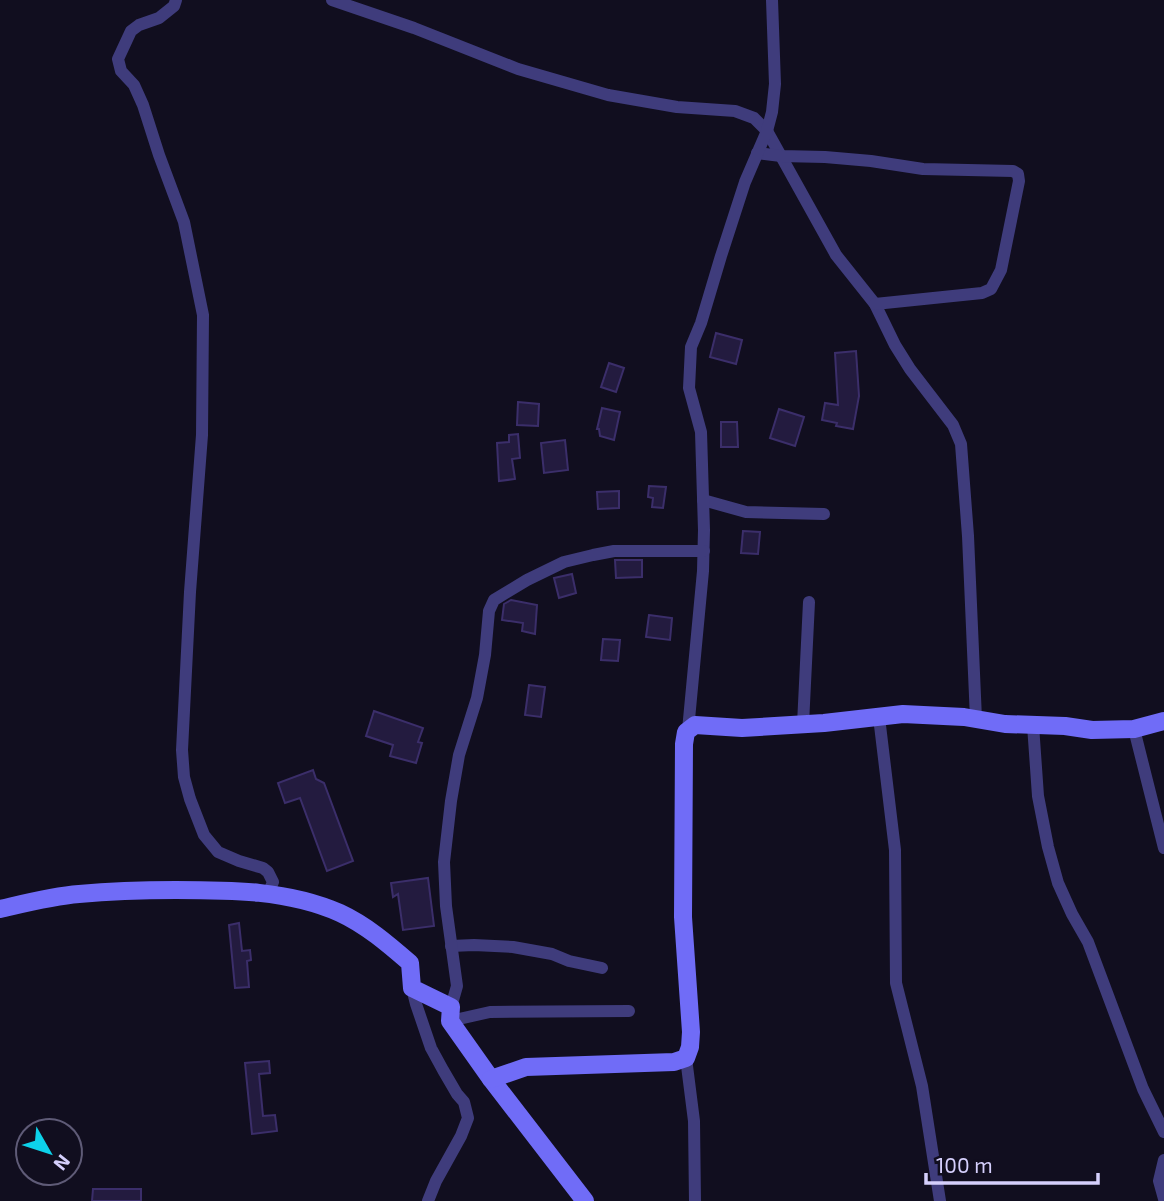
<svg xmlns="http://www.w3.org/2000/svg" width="1164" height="1201" font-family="'Exo 2',sans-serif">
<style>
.building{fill:#231b3f;stroke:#3b2e6a;stroke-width:2}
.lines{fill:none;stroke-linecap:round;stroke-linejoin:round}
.street{stroke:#3f3c7c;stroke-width:12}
.secondary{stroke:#706cf7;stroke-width:18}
</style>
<rect width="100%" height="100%" fill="#110e1f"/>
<g class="building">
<polygon points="716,333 742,340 736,364 710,357"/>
<polygon points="856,351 859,396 853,429 836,426 837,423 822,420 825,403 838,405 835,353"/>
<polygon points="609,363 624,368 616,392 601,387"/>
<polygon points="518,402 539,404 538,426 517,425"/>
<polygon points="602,408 620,412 614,440 600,436 599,429 597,429"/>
<polygon points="779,409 804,417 795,446 770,438"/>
<polygon points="721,422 737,422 738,447 721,447"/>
<polygon points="518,434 520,458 512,459 515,479 499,481 497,443 509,442 509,435"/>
<polygon points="565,440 568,470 544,473 541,443"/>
<polygon points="649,486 666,487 663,508 652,507 653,498 648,497"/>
<polygon points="619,491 619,508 598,509 597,492"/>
<polygon points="743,531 760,532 758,554 741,553"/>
<polygon points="615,560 642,560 642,577 616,578"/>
<polygon points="572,574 576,593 559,598 554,578"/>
<polygon points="511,600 537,605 535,634 522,631 523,623 502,620 504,604"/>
<polygon points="649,615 672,618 670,640 646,637"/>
<polygon points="603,639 620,640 618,661 601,660"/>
<polygon points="529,685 545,687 541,717 525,715"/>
<polygon points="374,711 423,728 418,742 422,743 416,763 390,756 393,745 366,736"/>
<polygon points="313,770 316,779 324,783 353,861 327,871 300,798 285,803 278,783"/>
<polygon points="428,878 434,926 403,930 398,894 393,897 391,883"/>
<polygon points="239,923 242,951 250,950 251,960 247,961 249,987 235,988 229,925"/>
<polygon points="269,1061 270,1073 259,1074 263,1116 275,1115 277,1131 252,1134 245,1063"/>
<polygon points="93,1189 141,1189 141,1201 92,1201"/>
</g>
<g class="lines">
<g class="street">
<polyline points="176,0 174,6 159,18 139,25 131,31 118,59 121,71 134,85 143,105 159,155 184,222 203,315 202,435 190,592 182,750 184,777 190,799 204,835 218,852 239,861 263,868 268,872 273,882 268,894"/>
<polyline points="332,0 414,28 518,69 608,95 677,107 735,111 754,118 767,131 836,255 875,304 895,345 910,369 953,425 961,444 968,536 976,719"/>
<polyline points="757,153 781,156 825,157 871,161 923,169 1013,171 1018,174 1019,181 1001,270 991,289 982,293 875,304"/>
<polyline points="703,500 746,512 824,514"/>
<polyline points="879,717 895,850 896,983 922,1086 940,1201"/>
<polyline points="803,724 809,602"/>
<polyline points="1033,725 1038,796 1048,847 1058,883 1072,914 1088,942 1143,1089 1164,1132"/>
<polyline points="1134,729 1164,848"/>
<polyline points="688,730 703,571 704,530 701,432 689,388 691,347 701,323 721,256 745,182 767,131 772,112 775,84 772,0"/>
<polyline points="451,946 474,945 513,947 552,954 569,961 602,968"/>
<polyline points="412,988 416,1004 431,1048 443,1070 457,1094 464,1102 468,1118 461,1136 436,1181 428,1201"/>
<polyline points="451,1007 457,986 446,906 444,862 451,801 459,755 477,698 485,655 489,611 494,600 527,580 564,562 593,555 614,551 704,551"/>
<polyline points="450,1021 490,1012 629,1011"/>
<polyline points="686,1058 694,1121 695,1201"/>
<polyline points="1164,1160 1159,1181 1164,1199"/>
</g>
<g class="secondary">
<path d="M0 909C26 903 53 896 79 894 111 891 144 890 176 890 231 890 288 890 340 913 366 925 388 944 410 963L412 988 451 1007 450 1021 491 1079 585 1201"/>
<polyline points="491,1079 526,1067 674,1062 686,1058 690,1047 691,1032 683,917 684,744 686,732 695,725 742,728 824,723 903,714 964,717 1005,724 1065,726 1092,730 1134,729 1164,721"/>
</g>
</g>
<g transform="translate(49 1152) rotate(129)"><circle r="33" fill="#110e1f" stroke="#5f5b77" stroke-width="2"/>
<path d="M0-5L12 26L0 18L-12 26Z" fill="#0dd2ea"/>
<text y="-10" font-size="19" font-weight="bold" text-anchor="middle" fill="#d5cffc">N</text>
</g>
<path d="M926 1173v10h172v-10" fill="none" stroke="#d5cffc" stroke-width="3.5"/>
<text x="936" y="1173" font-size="21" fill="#d5cffc" stroke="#110e1f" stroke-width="5" paint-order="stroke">100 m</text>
</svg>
